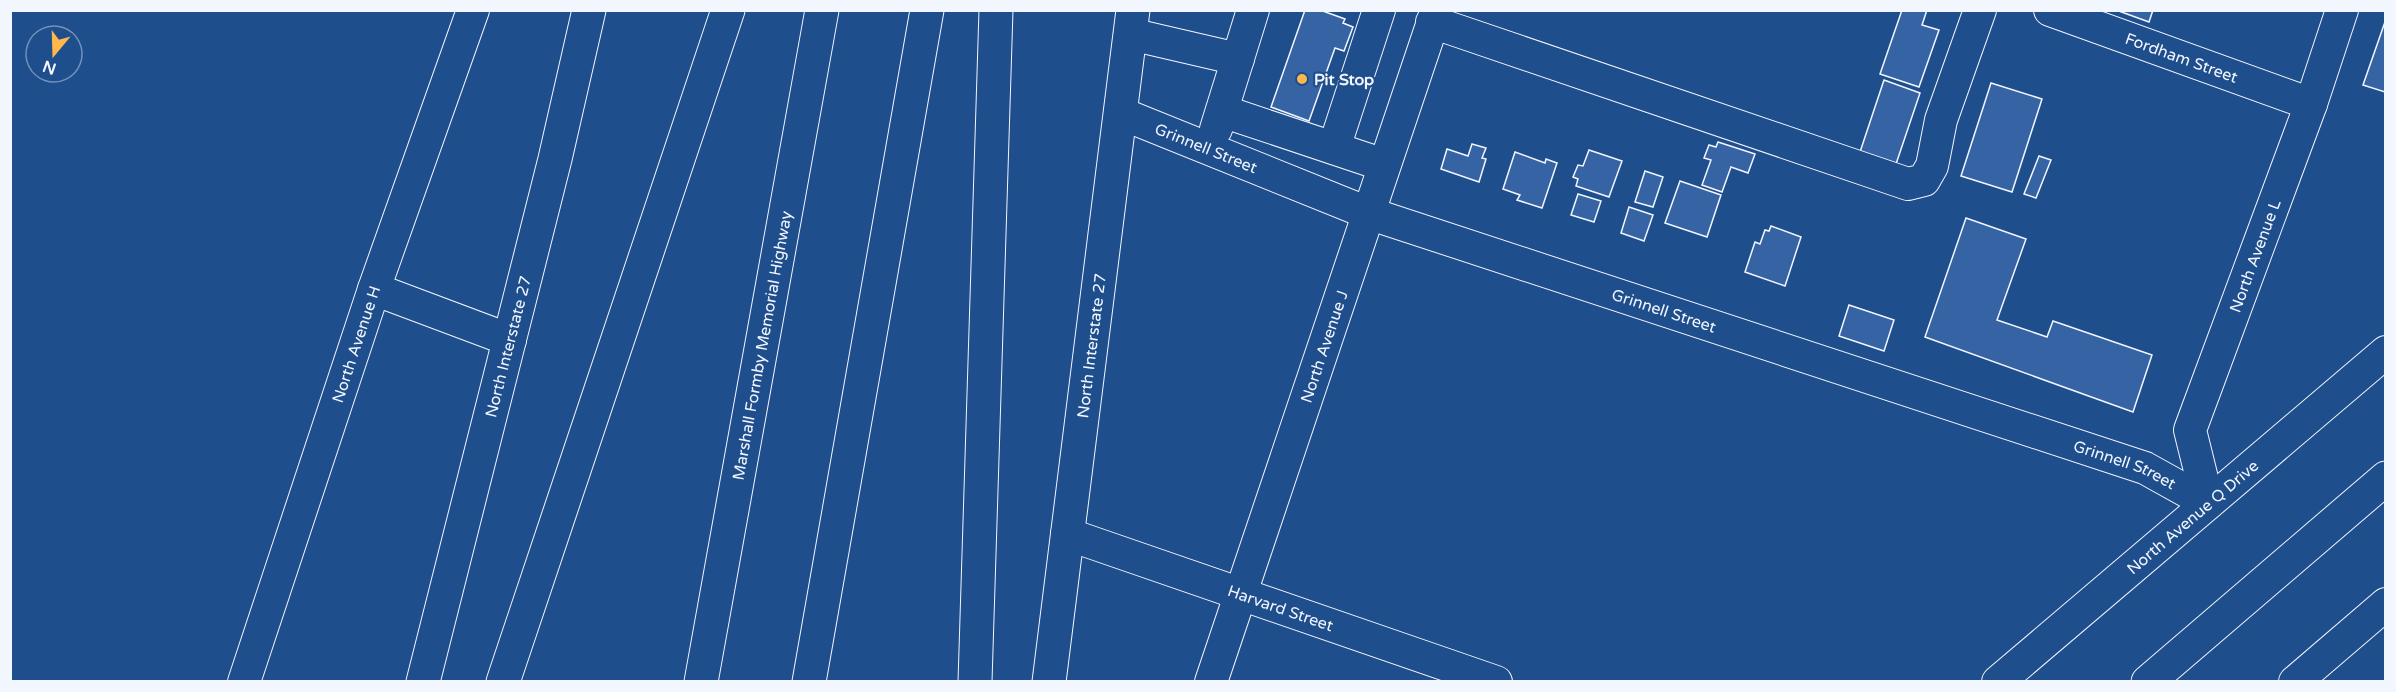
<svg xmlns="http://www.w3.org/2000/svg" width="2396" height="692" font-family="'Varela Round',sans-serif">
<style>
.building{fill:#3563a3;stroke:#f2f6ff;stroke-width:1.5}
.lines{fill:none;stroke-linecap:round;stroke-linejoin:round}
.minor-casing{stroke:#f2f6ff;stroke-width:34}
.major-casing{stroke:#f2f6ff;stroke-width:35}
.highway-casing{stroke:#f2f6ff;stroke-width:35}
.minor{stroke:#1f4e8c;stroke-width:32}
.major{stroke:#1f4e8c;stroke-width:33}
.highway{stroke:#1f4e8c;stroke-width:33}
.poi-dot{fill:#ffb74d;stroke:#1f4e8c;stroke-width:2}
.labels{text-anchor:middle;stroke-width:4.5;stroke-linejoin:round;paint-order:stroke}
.street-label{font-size:16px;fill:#f2f6ff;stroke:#1f4e8c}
.poi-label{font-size:16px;font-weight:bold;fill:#f2f6ff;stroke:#1f4e8c;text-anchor:start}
</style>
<rect width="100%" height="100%" fill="#1f4e8c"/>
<g class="building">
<polygon points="1305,10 1320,10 1345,19 1343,23 1353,27 1344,51 1335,48 1309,121 1271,107"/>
<polygon points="1902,10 1927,10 1922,25 1939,30 1919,87 1880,74"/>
<polygon points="2116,10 2153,10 2149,22"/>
<polygon points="2386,19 2386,91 2385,92 2363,85"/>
<polygon points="1884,80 1920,93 1895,167 1859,155"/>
<polygon points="1991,83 2042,99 2012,192 1961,176"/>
<polygon points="1718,142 1755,154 1748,173 1731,167 1722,192 1702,185 1711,160 1704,158 1709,145 1716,147"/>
<polygon points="1472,144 1486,148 1482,158 1486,159 1479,182 1441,169 1447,149 1468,156"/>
<polygon points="1589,150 1622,161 1609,197 1576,186 1578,179 1573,177 1578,165 1583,166"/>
<polygon points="1515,152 1545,163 1546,159 1557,163 1542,208 1517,200 1520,195 1503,189"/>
<polygon points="2039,156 2051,160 2036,198 2024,194"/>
<polygon points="1645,171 1663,177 1653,207 1635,202"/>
<polygon points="1680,181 1721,195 1707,237 1665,223"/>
<polygon points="1578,194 1601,201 1594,222 1571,215"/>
<polygon points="1629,207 1653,215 1644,241 1621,233"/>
<polygon points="1966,218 2026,239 1997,320 2047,337 2053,321 2152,355 2133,412 1925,337"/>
<polygon points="1771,226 1801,237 1785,286 1745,272 1755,242 1760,244 1765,230 1769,231"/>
<polygon points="1849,305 1894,320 1884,351 1839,336"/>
</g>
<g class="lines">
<defs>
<g id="minor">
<path id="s1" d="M2050 10 2311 104"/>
<polyline points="1432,22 1908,184 1924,180 1932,166 1941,120 1980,10"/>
<polyline points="1130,34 1238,59"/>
<polyline points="1222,111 1384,165"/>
<path id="s2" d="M1120 113 1368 213 2145 468 2208 503"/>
<polyline points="1216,129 1253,10"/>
<polyline points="1334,148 1379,10"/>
<polyline points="374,289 510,340"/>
<path id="s3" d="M2208 503 2190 430 2311 104 2342 10"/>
<path id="s4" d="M1067 534 1496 682"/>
<path id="s5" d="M244 682 374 289 473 10"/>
<path id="s6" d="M1211 682 1437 10"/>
<path id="s7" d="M1998 682 2386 352"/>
<polyline points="2295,682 2386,604"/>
</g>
<g id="major">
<path id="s8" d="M423 682 555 159 589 10"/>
<path id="s9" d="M1049 682 1133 10"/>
<polyline points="2148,682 2386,478"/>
</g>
<g id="highway">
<polyline points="503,682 728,10"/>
<path id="s10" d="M701 682 822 10"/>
<polyline points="809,682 927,10"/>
<polyline points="975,682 996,10"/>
</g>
</defs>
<use href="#minor" class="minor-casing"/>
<use href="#major" class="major-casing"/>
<use href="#highway" class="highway-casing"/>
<use href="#minor" class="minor"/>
<use href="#major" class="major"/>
<use href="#highway" class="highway"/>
</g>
<circle class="poi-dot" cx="1302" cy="79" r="6"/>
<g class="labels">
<g class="street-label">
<text dy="6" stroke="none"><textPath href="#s1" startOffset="140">Fordham Street</textPath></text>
<text dy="6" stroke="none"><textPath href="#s2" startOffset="93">Grinnell Street</textPath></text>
<text dy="6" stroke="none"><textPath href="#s3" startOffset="261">North Avenue L</textPath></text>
<text dy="6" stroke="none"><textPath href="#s2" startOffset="579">Grinnell Street</textPath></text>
<text dy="6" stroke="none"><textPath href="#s5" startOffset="356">North Avenue H</textPath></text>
<text dy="6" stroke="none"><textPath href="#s10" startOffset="342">Marshall Formby Memorial Highway</textPath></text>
<text dy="6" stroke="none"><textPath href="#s9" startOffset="339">North Interstate 27</textPath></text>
<text dy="6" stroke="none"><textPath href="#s6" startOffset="354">North Avenue J</textPath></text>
<text dy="6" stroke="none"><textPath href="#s8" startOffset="346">North Interstate 27</textPath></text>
<text dy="6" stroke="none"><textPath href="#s2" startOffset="1065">Grinnell Street</textPath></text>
<text dy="6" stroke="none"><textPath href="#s7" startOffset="255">North Avenue Q Drive</textPath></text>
<text dy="6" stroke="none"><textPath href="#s4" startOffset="226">Harvard Street</textPath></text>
</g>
<g class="poi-label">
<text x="1314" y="85">Pit Stop</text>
</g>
</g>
<rect width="2396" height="692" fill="none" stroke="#f2f6ff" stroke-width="24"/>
<g transform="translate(54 54) rotate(199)"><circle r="28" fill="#1f4e8c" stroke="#7391ba" stroke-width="1.5"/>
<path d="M0-4.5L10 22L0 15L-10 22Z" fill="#ffb74d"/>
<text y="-9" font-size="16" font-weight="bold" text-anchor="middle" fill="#f2f6ff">N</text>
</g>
</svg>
